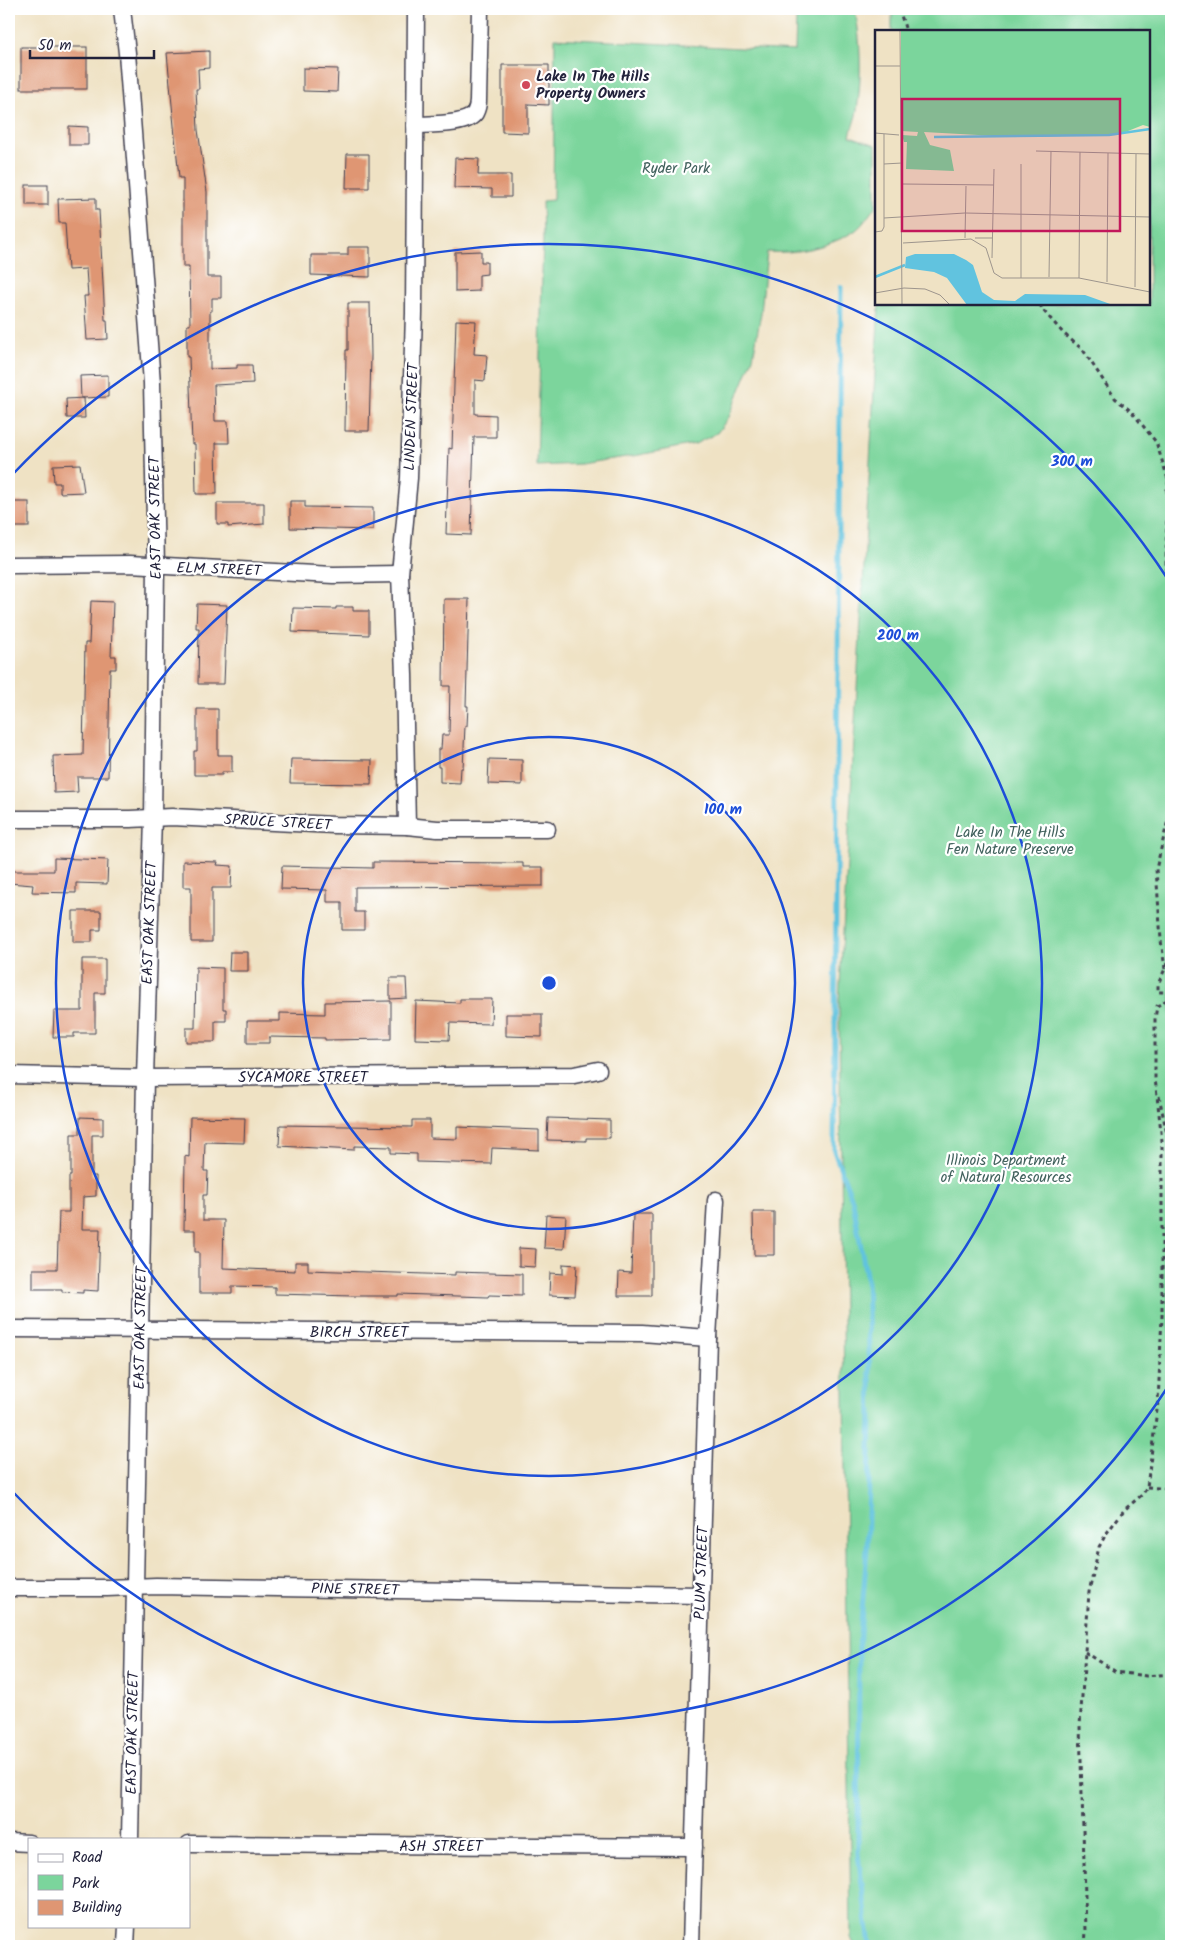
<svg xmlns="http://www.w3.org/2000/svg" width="1180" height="1955" font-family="Kalam,sans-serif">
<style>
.green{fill:#7bd59c;stroke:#4e7c6c}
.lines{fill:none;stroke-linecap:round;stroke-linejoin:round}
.stream{stroke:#61c3df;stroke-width:5}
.building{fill:#df9673}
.minor-casing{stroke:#413f50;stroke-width:19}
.path{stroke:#413f50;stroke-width:3;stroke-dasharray:4 4;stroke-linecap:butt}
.minor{stroke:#fff;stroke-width:16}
.ring{fill:none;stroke:#1d4ed8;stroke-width:2.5}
.poi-dot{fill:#d1495b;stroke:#fff;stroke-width:2}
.labels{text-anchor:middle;stroke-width:4.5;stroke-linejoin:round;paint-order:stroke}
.poi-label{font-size:15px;font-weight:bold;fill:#22223b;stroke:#fff;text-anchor:start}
.park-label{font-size:15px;fill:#41615d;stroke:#fff}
.street-label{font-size:15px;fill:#22223b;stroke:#fff}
.inset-river{fill:none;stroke:#61c3df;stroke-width:2.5}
.inset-road{fill:none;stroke:#9d958d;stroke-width:1}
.view{fill:#c2185b;fill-opacity:0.15;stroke:#c2185b;stroke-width:2.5}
.inset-edge{fill:none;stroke:#22223b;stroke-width:2.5}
.centre{fill:#1d4ed8;stroke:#fff;stroke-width:2.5}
.ring-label{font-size:15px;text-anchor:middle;font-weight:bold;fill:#1d4ed8;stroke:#fff;stroke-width:4.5;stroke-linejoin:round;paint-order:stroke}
</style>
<rect width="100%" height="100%" fill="#fff"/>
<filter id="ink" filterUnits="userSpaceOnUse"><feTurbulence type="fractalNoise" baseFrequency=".02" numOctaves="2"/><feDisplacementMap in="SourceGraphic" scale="10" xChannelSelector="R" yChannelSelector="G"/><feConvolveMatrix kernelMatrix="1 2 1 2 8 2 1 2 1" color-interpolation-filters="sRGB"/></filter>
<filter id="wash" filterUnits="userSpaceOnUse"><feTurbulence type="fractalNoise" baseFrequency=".0096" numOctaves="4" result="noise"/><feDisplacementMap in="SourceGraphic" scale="20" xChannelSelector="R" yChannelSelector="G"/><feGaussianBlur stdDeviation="1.12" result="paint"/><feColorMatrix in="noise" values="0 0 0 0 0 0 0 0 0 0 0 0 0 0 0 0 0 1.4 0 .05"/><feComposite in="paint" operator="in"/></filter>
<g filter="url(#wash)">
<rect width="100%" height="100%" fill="#efe2c4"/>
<g class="green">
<path d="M836 9H855C861 41 862 77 857 110 856 118 852 127 850 136L876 145V206C870 213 864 224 856 230 831 247 796 254 767 252L761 313 753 358 729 417 717 433 695 444 639 455 580 464 537 466 543 237 542 201 553 200 555 38 795 51 796 19Z"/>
<polygon points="892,9 1171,9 1171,1946 855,1946 851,1938 839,1002 879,304 1149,304 1149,31 892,31"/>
</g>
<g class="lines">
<polyline class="stream" points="841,287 834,1151 853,1202 867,1281 871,1415 867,1550 859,1647 858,1854 870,1946"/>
</g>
<g id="blocks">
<g class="building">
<rect x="21" y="47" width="66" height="42"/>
<polygon points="209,51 209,68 198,69 199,89 196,89 198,130 207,192 207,277 221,277 221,298 212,298 212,311 210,311 210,369 237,368 237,365 252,365 253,383 214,385 215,421 228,421 229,443 216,443 217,494 196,494 195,444 192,444 189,357 187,357 187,325 190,325 189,267 183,267 183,178 179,178 167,53"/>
<polygon points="502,65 549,65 549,105 528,104 528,133 502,132"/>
<polygon points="303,68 338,69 337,92 303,91"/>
<polygon points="69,126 88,127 88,145 69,145"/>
<polygon points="347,154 369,154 369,188 346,188"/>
<polygon points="455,158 479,159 478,175 511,175 511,197 492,197 492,189 454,188"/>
<rect x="26" y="185" width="22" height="20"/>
<polygon points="96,198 96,210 99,210 105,320 107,320 108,339 87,340 84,296 88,296 86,269 68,270 65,223 59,223 58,199"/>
<polygon points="348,247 370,247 370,277 311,275 311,255 348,255"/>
<polygon points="481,251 481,262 487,262 487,274 479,275 479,291 455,292 455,252"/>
<polygon points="348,303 370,303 371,356 369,431 345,431 346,350 348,350"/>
<polygon points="456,320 476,321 474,354 487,355 485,381 475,380 475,414 496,415 496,437 474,437 471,535 446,534 449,448 452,449"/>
<polygon points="108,375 108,397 81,398 80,376"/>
<polygon points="84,398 85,418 67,418 66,399"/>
<polygon points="80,464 84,492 60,493 60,483 54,483 53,465"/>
<polygon points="290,501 305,501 305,507 373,508 373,530 290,528"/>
<rect x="9" y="502" width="20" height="25"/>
<polygon points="217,503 264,503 264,524 228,527 228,524 217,524"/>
<polygon points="444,599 469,599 466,706 468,706 467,726 465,726 463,768 461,768 460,783 440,782 440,767 438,767 438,749 441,749 442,735 449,735 450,686 443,686"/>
<polygon points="91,601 113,602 111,656 116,656 116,669 110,669 108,777 77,777 78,792 54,793 53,756 83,755 85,643 89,643"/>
<polygon points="197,604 227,605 224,684 198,684 199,628 196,628"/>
<polygon points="336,607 353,607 353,611 369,611 369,635 292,632 293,608 336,609"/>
<polygon points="197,709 218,709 218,755 232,755 232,772 222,772 222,775 194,775 194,751 197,751"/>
<polygon points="291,759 372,760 371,784 290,783"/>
<polygon points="489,759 522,760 522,785 488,784"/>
<polygon points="54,858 108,860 107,884 76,883 76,893 32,892 33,885 9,883 9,871 54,871"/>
<polygon points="183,861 218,862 217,865 232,866 231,888 212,888 212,942 191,942 191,887 183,887"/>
<polygon points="373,862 523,863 523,867 543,867 543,886 355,887 355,912 364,912 364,930 342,930 342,902 327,902 327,890 281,889 282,866 373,868"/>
<polygon points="73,911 101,911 101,930 92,930 92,942 73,942"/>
<polygon points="230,952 248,952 248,971 229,971"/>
<polygon points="82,959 105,959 105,993 95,993 95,1033 74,1033 74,1037 53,1037 54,1011 82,1011"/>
<polygon points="196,967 223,968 223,1009 226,1009 226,1021 215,1021 215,1042 186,1042 186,1028 195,1028"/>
<polygon points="390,978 406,978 407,998 390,999"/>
<polygon points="460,999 492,999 491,1024 450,1023 449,1040 415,1039 416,1001 460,1003"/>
<polygon points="391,1001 391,1039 325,1040 325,1038 269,1037 269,1043 247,1043 247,1021 280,1021 280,1013 325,1014 325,1002"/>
<polygon points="506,1014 542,1014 542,1037 506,1036"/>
<polygon points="80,1117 103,1118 103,1135 92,1135 92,1176 96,1176 96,1196 83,1197 82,1229 100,1229 98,1291 83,1290 83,1293 62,1292 62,1289 33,1289 33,1269 57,1269 59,1212 69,1212 69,1176 71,1176 71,1134 80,1134"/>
<polygon points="190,1117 245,1118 244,1143 205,1142 204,1171 208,1171 207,1195 203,1195 203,1220 224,1220 223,1268 295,1271 295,1262 308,1262 308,1270 455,1275 455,1272 522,1274 522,1296 489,1295 488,1297 398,1294 398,1296 353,1296 275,1294 275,1287 232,1286 232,1293 199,1293 199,1252 195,1252 195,1230 184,1230 185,1156 189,1157"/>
<polygon points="548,1118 610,1120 610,1138 586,1138 586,1141 547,1140"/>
<polygon points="412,1120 430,1120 430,1138 457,1139 457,1127 539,1130 539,1150 492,1148 491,1164 417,1162 417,1154 391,1153 391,1147 354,1146 354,1150 279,1146 280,1125 412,1127"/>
<polygon points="753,1212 774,1212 774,1255 754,1255"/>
<polygon points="633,1214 652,1214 652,1296 618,1296 619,1272 631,1273"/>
<polygon points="546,1215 566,1216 564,1249 544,1248"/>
<polygon points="519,1248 536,1249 535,1267 519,1266"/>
<polygon points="563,1264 577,1265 575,1296 549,1295 550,1273 563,1274"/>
</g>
</g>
</g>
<g filter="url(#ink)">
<use href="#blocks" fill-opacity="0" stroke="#413f50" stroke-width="1"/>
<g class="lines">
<defs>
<g id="minor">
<polyline points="122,9 127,53 152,383 156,566 153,818 145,1078 130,1839"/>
<path d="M415 125C430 124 466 126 475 113 477 109 478 105 478 101L480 9"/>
<polyline points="9,565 130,564 333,575 400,574"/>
<polyline points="9,819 130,819 172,817 334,825 407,826 437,829 547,829"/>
<polyline points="407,826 404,674 400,574 409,478 414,313 416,9"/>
<polyline points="9,1075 145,1078 574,1075 598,1070"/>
<polyline points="9,1329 642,1333 708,1338"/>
<polyline points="9,1588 107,1588 156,1586 700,1595"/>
<polyline points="9,1842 29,1843"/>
<polyline points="189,1844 694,1847"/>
<polyline points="126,1946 127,1926"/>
<polyline points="691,1946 708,1338 716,1200"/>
</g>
</defs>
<use href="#minor" class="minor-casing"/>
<g class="path">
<polyline points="899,9 906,31"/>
<polyline points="1040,304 1042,309 1063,333 1083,350 1115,398 1132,412 1156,442 1168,479"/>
<polyline points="1171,465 1167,489 1166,572 1171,602"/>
<polyline points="1171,956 1158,984 1158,992 1171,992"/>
<polyline points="1165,969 1161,940 1156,869 1171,808"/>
<polyline points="1159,1096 1171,1153"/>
<polyline points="1147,1487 1171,1489"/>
<polyline points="1085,1652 1116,1672 1146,1676 1171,1674"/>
<polyline points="1085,1946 1086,1931 1080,1726 1089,1592 1099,1547 1106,1534 1124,1510 1143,1494 1147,1487 1158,1402 1162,1316 1162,1141 1155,1078 1155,1019 1157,1006 1165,1001 1171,1000"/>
</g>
<use href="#minor" class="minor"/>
</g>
</g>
<g class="ring">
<circle cx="549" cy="983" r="246"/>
<circle cx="549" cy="983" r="493"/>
<path d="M1169 1385A739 739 0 0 1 13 1492M13 474A739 739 0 0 1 1169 581"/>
</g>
<circle class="poi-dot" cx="526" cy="85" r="5"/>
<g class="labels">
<g class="poi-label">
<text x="536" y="81">Lake In The Hills<tspan x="536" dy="17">Property Owners</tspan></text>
</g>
<g class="park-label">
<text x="676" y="173">Ryder Park</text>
<text x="1010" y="837">Lake In The Hills<tspan x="1010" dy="17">Fen Nature Preserve</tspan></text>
<text x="1006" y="1165">Illinois Department<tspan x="1006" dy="17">of Natural Resources</tspan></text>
</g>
<g class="street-label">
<text transform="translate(411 417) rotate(-88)" y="5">LINDEN STREET</text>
<text transform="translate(155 518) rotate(-91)" y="5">EAST OAK STREET</text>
<text transform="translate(219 569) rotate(2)" y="5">ELM STREET</text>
<text transform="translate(278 822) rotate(3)" y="5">SPRUCE STREET</text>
<text transform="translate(149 923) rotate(-88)" y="5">EAST OAK STREET</text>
<text x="303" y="1082">SYCAMORE STREET</text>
<text transform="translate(140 1328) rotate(-89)" y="5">EAST OAK STREET</text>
<text x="359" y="1337">BIRCH STREET</text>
<text transform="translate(701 1573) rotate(-88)" y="5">PLUM STREET</text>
<text transform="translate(355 1589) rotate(1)" y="5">PINE STREET</text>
<text transform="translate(132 1733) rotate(-89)" y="5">EAST OAK STREET</text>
<text x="441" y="1851">ASH STREET</text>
</g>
</g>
<g transform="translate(875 30)">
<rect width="275" height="275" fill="#efe2c4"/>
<path d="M26 0H275V97L268 95 243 105 139 107 49 102 55 115 75 120 79 141 31 139 32 112H29L27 105 42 106 43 102 26 101Z" fill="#7bd59c"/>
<path d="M40 224H79L91 230 98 235 107 262 119 270 140 271 150 264 210 265 238 275H92L72 248 59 242 30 238 31 227Z" fill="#61c3df"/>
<path class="inset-river" d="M59 107 234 105 275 99M0 247 30 235"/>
<path class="inset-road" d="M25 0 27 275M0 36H25M0 103 24 105M161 121 275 124M9 134 27 133M28 154 119 155M9 188 90 183 275 187M0 202 7 201 9 197V104M90 208 91 156M100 208H118M28 213 96 209 111 218 119 243 127 248H204L275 262M117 228 119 139M174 247 176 121M146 248V134M204 248 205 122M232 252 233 123M260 257 261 124M0 263 29 258 50 259 65 265 75 275"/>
<path class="view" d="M27 69H245V201H27Z"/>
<rect width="275" height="275" class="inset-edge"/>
</g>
<circle cx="549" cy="983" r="8" class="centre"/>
<g class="ring-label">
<text x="1072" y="466">300 m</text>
<text x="898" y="640">200 m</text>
<text x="723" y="814">100 m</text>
</g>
<rect width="1180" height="1955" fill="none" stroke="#fff" stroke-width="30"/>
<rect x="28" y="1838" width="162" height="90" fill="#ffffff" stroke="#a7a7b1"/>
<rect x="38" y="1854" width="25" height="8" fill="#ffffff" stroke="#a7a7b1"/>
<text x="72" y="1862" font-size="15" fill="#22223b">Road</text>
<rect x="38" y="1875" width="25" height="15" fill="#7bd59c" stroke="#a7a7b1"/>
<text x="72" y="1888" font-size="15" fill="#22223b">Park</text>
<rect x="38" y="1900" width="25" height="15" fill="#df9673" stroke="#a7a7b1"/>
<text x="72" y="1912" font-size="15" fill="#22223b">Building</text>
<path d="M30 50v8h124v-8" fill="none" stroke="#22223b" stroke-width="2.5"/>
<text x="38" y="50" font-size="15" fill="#22223b" stroke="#ffffff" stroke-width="4" paint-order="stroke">50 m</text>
</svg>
